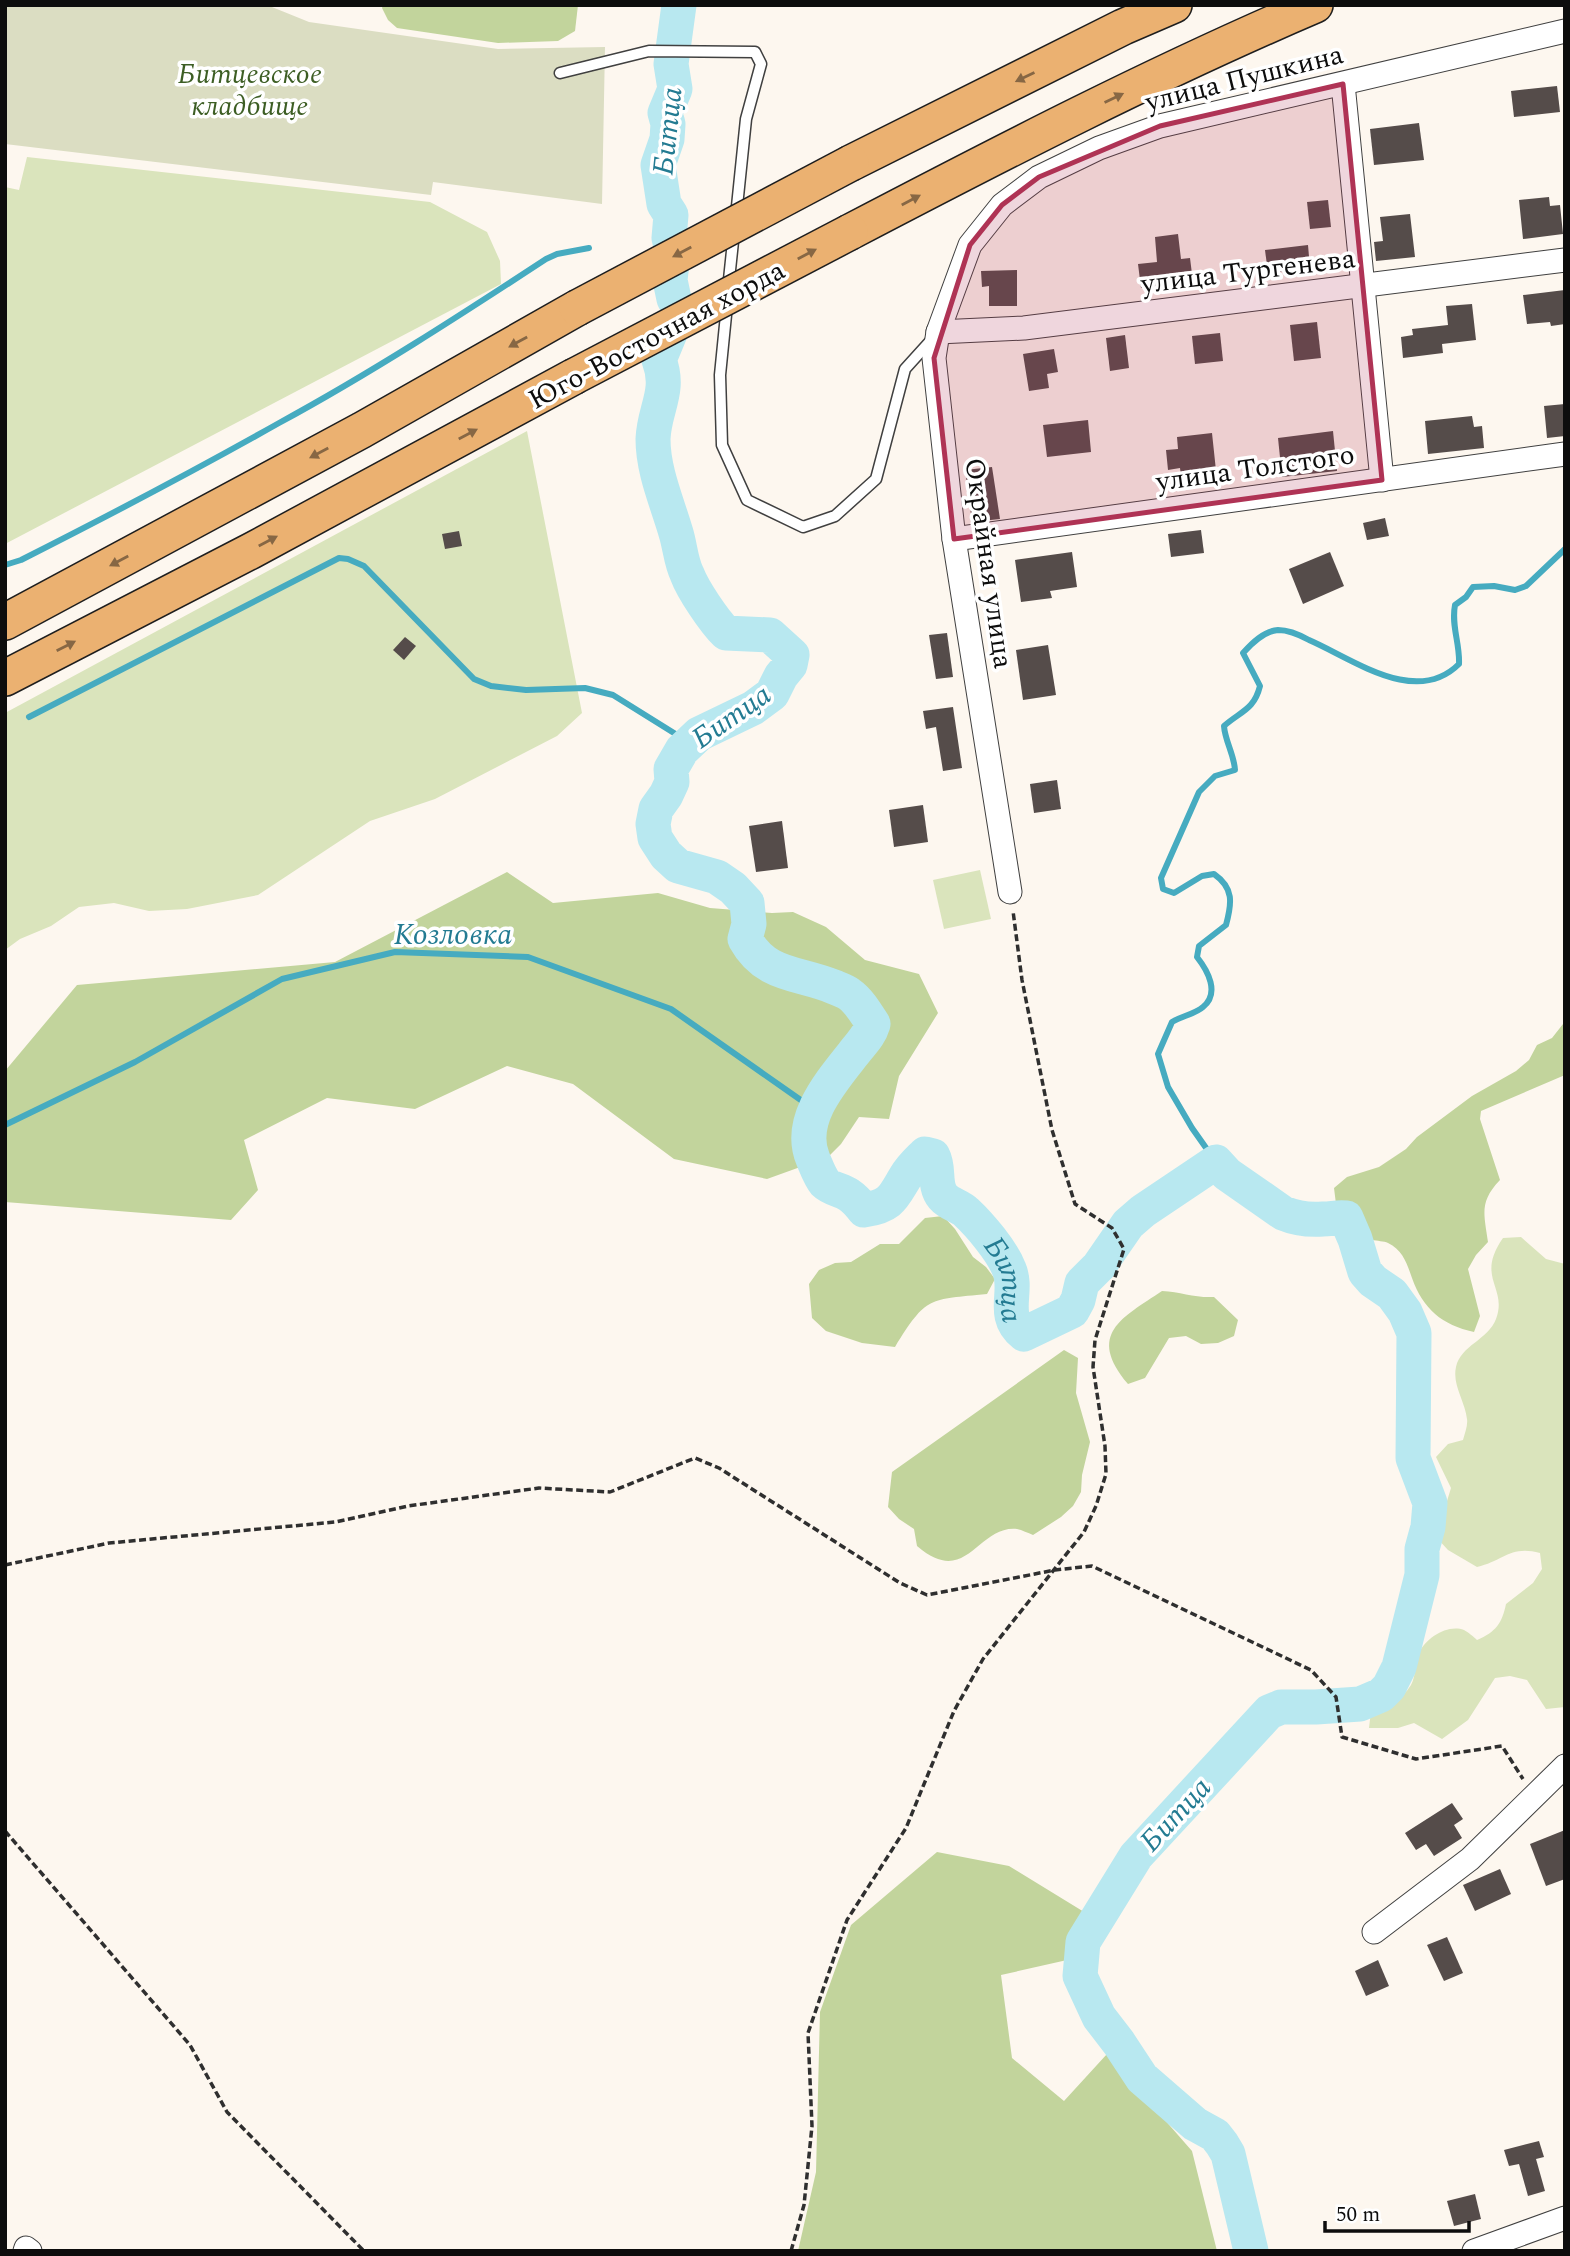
<svg xmlns="http://www.w3.org/2000/svg" width="1570" height="2256" font-family="Spectral,serif">
<style>
.green{fill:#dae4bc}
.forest{fill:#c2d49c}
.cemetery{fill:#dbddc2}
.lines{fill:none;stroke-linecap:round;stroke-linejoin:round}
.stream{stroke:#46abc0;stroke-width:6}
.river{stroke:#b8e8f0;stroke-width:35}
.building{fill:#554c4a}
.service-casing{stroke:#404040;stroke-width:13}
.minor-casing{stroke:#404040;stroke-width:25}
.primary-casing{stroke:#1e1e1e;stroke-width:38}
.path{stroke:#2f2f2f;stroke-width:3.5;stroke-dasharray:7 3.5;stroke-linecap:butt}
.service{stroke:#fff;stroke-width:10}
.minor{stroke:#fff;stroke-width:23}
.primary{stroke:#ebb171;stroke-width:35}
.primary-bridge-casing{stroke:#1e1e1e;stroke-width:38;stroke-linecap:butt}
.primary-bridge{stroke:#ebb171;stroke-width:35}
.oneway{fill:#876744}
.marked{fill:#af3355;fill-opacity:0.2;stroke:#af3355;stroke-width:5;stroke-linejoin:round}
.labels{text-anchor:middle;stroke-width:7;stroke-linejoin:round;paint-order:stroke}
.park-label{font-size:28px;font-style:italic;fill:#3d5e24;stroke:#fff}
.street-label{font-size:28px;fill:#0d0d0d;stroke:#fff}
.water-label{font-size:30px;font-style:italic;fill:#237b92;stroke:#fff}
</style>
<rect width="100%" height="100%" fill="#fdf7ef"/>
<g class="green">
<polygon points="27,157 430,202 487,232 500,261 501,284 5,544 5,187 19,190"/>
<polygon points="527,431 582,713 557,736 435,799 370,821 258,895 187,909 149,911 114,903 79,907 51,926 20,939 5,950 5,713"/>
<polygon points="980,870 991,919 944,929 933,880"/>
<path d="M1521 1237 1546 1259 1565 1264V1707L1546 1709 1527 1680 1510 1676 1495 1678 1468 1720 1442 1739 1414 1723 1398 1728H1369L1371 1711C1387 1707 1402 1700 1411 1685 1416 1676 1415 1663 1419 1653 1426 1638 1447 1624 1464 1630 1468 1632 1474 1637 1477 1640 1496 1632 1502 1623 1506 1604L1533 1583 1542 1569 1540 1553C1510 1545 1504 1561 1477 1567L1448 1550 1436 1537 1451 1488 1436 1457 1448 1444 1463 1440C1465 1433 1468 1425 1467 1419 1465 1401 1452 1385 1456 1367 1461 1345 1488 1340 1496 1319 1508 1287 1475 1278 1503 1238Z"/>
</g>
<g class="forest">
<polygon points="383,5 578,5 575,31 558,41 498,43 397,28 388,20 382,8"/>
<polygon points="507,872 553,903 658,893 710,908 772,913 793,912 826,927 865,960 919,974 938,1013 899,1076 889,1119 859,1117 841,1144 828,1157 767,1179 674,1159 573,1084 507,1066 415,1109 327,1098 244,1140 258,1190 231,1220 5,1202 5,1071 77,985 335,962"/>
<path d="M1565 1005V1075L1481 1111 1480 1119 1500 1180C1479 1202 1484 1214 1488 1242L1476 1255 1468 1269 1480 1316 1474 1332C1442 1325 1423 1309 1412 1278 1407 1264 1403 1250 1388 1243 1384 1241 1377 1241 1372 1240 1363 1223 1354 1213 1336 1204L1334 1188 1347 1177 1379 1167 1406 1149 1417 1137 1472 1096 1516 1071 1529 1060 1537 1045 1552 1038 1563 1024Z"/>
<path d="M943 1216 955 1229 973 1257 986 1267 995 1279 987 1294C929 1300 927 1295 895 1347L862 1343 826 1331 812 1318 809 1284 819 1270 835 1263 851 1262 880 1244H899L925 1218Z"/>
<path d="M1162 1291C1181 1292 1195 1298 1214 1297L1238 1320 1234 1336 1218 1343 1201 1344 1186 1336 1169 1338 1145 1378 1128 1384C1086 1334 1122 1318 1162 1291Z"/>
<path d="M1064 1350 1078 1358 1076 1393 1090 1442 1082 1475 1081 1492 1073 1506 1061 1517 1033 1535C1028 1533 1022 1530 1017 1529 977 1525 967 1589 917 1546L914 1529 899 1519 888 1507 892 1472Z"/>
<polygon points="937,1852 1009,1866 1089,1915 1076,1958 1001,1975 1012,2058 1064,2101 1107,2054 1192,2151 1217,2251 798,2251 816,2172 820,2012 851,1925"/>
</g>
<polygon class="cemetery" points="5,5 267,5 309,22 498,49 605,47 602,204 433,182 431,195 5,144"/>
<g class="lines">
<g class="stream">
<path d="M5 565 21 560C108 516 194 471 279 423 371 373 459 316 546 259L557 254 589 248"/>
<polyline points="29,717 339,558 348,559 364,566 474,679 491,686 526,690 585,688 613,695 690,743"/>
<polyline points="5,1125 135,1062 282,979 395,952 528,957 671,1009 815,1110"/>
<path d="M1216 1162 1192 1128 1168 1087 1158 1054 1172 1022C1182 1016 1195 1014 1203 1007 1220 993 1208 971 1197 957L1199 946 1226 925C1232 903 1234 888 1214 874L1202 876 1174 893 1163 889 1161 878 1199 792 1215 776 1235 770C1234 754 1225 741 1224 726 1241 711 1254 710 1260 686L1243 653C1252 643 1264 631 1278 630 1289 630 1300 635 1309 640 1353 659 1416 707 1459 664 1460 643 1451 626 1455 605L1466 597 1473 587 1494 586 1515 590 1526 586 1565 549"/>
</g>
<path class="river" id="s1" d="M679 5 671 64 675 89 665 113 668 124 667 139 658 165 664 204 671 215 669 238 673 254 670 280 674 299 680 309 659 360C671 391 654 409 653 439 653 471 667 502 676 533 680 546 681 562 687 574 693 590 714 621 726 633L770 635 792 655 790 665 781 676 772 694 753 708 699 734 682 750 671 769 672 782 666 795 656 809 653 824 655 838 666 855 678 866 717 877 733 888 747 903 749 924 745 939C766 977 798 972 834 987 839 989 845 991 849 994 859 1001 866 1013 873 1024 869 1037 861 1043 853 1054 830 1083 797 1121 813 1159 816 1166 820 1177 825 1183 831 1189 842 1190 849 1195 855 1199 860 1205 864 1210 892 1206 893 1197 906 1176 911 1167 918 1161 925 1154L933 1156C940 1169 933 1185 943 1197 949 1204 960 1206 966 1212 980 1225 1002 1251 1009 1269 1019 1292 1000 1315 1024 1334L1072 1311 1078 1300 1082 1283 1099 1266 1128 1224 1143 1211 1216 1162 1227 1174 1283 1213C1295 1218 1310 1220 1323 1219 1332 1219 1337 1217 1346 1218L1355 1239 1365 1272 1373 1281 1392 1294 1405 1312 1414 1333 1413 1458 1430 1503 1428 1527 1422 1549V1575L1399 1667 1389 1687 1381 1695 1360 1704 1316 1707H1281L1269 1712 1136 1856 1083 1942 1080 1976 1099 2017 1119 2043 1142 2078 1195 2124 1215 2135 1222 2144 1228 2154 1251 2251"/>
</g>
<g class="building">
<polygon points="1557,86 1560,112 1514,117 1511,91"/>
<polygon points="1419,123 1424,160 1374,165 1370,129"/>
<polygon points="1549,197 1550,206 1560,205 1563,234 1523,239 1519,200"/>
<polygon points="1328,200 1331,227 1310,229 1307,202"/>
<polygon points="1410,214 1415,257 1376,261 1374,242 1383,241 1380,217"/>
<polygon points="1178,234 1181,259 1190,258 1193,282 1141,288 1138,264 1157,262 1155,237"/>
<polygon points="1308,245 1310,268 1268,273 1265,250"/>
<polygon points="1017,270 1017,306 989,306 989,286 982,287 981,271"/>
<polygon points="1565,290 1565,324 1551,326 1550,322 1527,324 1523,295"/>
<polygon points="1472,304 1476,340 1442,344 1443,353 1403,358 1401,337 1413,335 1412,329 1448,325 1446,306"/>
<polygon points="1317,322 1321,358 1294,361 1290,325"/>
<polygon points="1220,333 1223,361 1195,364 1192,336"/>
<polygon points="1125,335 1129,368 1110,371 1106,338"/>
<polygon points="1054,349 1058,372 1047,374 1049,388 1029,391 1023,354"/>
<polygon points="1565,404 1565,436 1547,438 1544,406"/>
<polygon points="1472,416 1474,427 1482,426 1484,448 1428,454 1425,421"/>
<polygon points="1088,420 1091,452 1047,457 1043,425"/>
<polygon points="1333,431 1337,471 1282,477 1278,438"/>
<polygon points="1212,433 1217,480 1182,484 1180,468 1168,470 1166,450 1178,449 1177,437"/>
<polygon points="992,467 1000,519 972,522 965,470"/>
<polygon points="1385,518 1389,536 1367,540 1363,523"/>
<polygon points="1201,530 1204,553 1171,557 1168,534"/>
<polygon points="459,531 462,546 445,549 442,534"/>
<polygon points="1072,552 1077,587 1050,591 1052,598 1021,602 1015,560"/>
<polygon points="1330,552 1344,586 1303,604 1289,569"/>
<polygon points="947,633 953,677 936,679 929,635"/>
<polygon points="405,637 416,646 404,660 393,650"/>
<polygon points="1048,645 1056,695 1023,700 1016,650"/>
<polygon points="953,707 962,768 943,771 936,727 926,729 923,711"/>
<polygon points="1057,780 1061,809 1034,813 1030,784"/>
<polygon points="923,805 928,842 894,847 889,810"/>
<polygon points="782,821 788,868 756,872 749,826"/>
<polygon points="1452,1803 1463,1819 1454,1825 1462,1838 1434,1856 1426,1844 1416,1850 1405,1833"/>
<polygon points="1565,1830 1565,1879 1546,1886 1530,1844"/>
<polygon points="1500,1869 1511,1894 1475,1911 1463,1885"/>
<polygon points="1447,1937 1463,1973 1444,1981 1427,1945"/>
<polygon points="1378,1960 1389,1986 1366,1996 1355,1971"/>
<polygon points="1539,2141 1544,2157 1536,2159 1545,2191 1528,2196 1519,2164 1509,2166 1504,2150"/>
<polygon points="1475,2194 1481,2219 1454,2226 1447,2201"/>
</g>
<g class="lines">
<defs>
<g id="service">
<polyline points="560,73 649,51 755,52 761,64 746,119 736,216"/>
<polyline points="728,289 734,232"/>
<polyline points="727,305 720,375 722,445 747,500 803,527 835,516 876,479 905,369 934,337"/>
</g>
<g id="minor">
<polyline points="1343,84 1382,480"/>
<polyline points="938,332 1024,328 1565,260"/>
<polyline points="954,539 1565,454"/>
<polyline points="1010,892 954,539 934,358 938,332 970,245 1002,205 1039,177 1099,148 1160,126 1565,31"/>
<polyline points="1374,1932 1470,1859 1565,1766"/>
<polyline points="25,2251 26,2248 30,2251"/>
<polyline points="1474,2251 1565,2218"/>
</g>
<g id="primary">
<polyline points="851,163 1123,27 1174,5"/>
<path d="M850 232C1003 152 1156 73 1315 5"/>
<polyline points="5,622 362,430 577,308"/>
<polyline points="5,678 251,551 573,377"/>
</g>
</defs>
<use href="#service" class="service-casing"/>
<use href="#minor" class="minor-casing"/>
<use href="#primary" class="primary-casing"/>
<g class="path">
<polyline points="5,1565 109,1543 335,1522 408,1506 539,1488 610,1492 695,1458 719,1468 900,1583 927,1595 1055,1570 1092,1566 1311,1670 1336,1697 1342,1737 1416,1759 1502,1746 1523,1779"/>
<polyline points="5,1831 190,2045 227,2112 364,2251"/>
<polyline points="791,2251 804,2205 812,2126 808,2033 847,1920 906,1828 954,1711 983,1659 1084,1532 1096,1506 1106,1474 1105,1446 1093,1367 1095,1340 1124,1249 1112,1228 1075,1204 1052,1130 1022,980 1013,911"/>
</g>
<use href="#service" class="service"/>
<use href="#minor" class="minor"/>
<use href="#primary" class="primary"/>
<defs>
<g id="primary-bridge">
<polyline points="577,308 851,163"/>
<polyline points="573,377 850,232"/>
</g>
</defs>
<use href="#primary-bridge" class="primary-bridge-casing"/>
<use href="#primary-bridge" class="primary-bridge"/>
</g>
<defs><path id="oneway-solid" d="M-6-.8H1V-3.2L6.5 0L1 3.2V.8H-6Z" transform="scale(1.75)"/></defs>
<g class="oneway">
<use href="#oneway-solid" transform="translate(1025 77) rotate(154)"/>
<use href="#oneway-solid" transform="translate(1114 98) rotate(-26)"/>
<use href="#oneway-solid" transform="translate(911 200) rotate(-28)"/>
<use href="#oneway-solid" transform="translate(682 252) rotate(152)"/>
<use href="#oneway-solid" transform="translate(807 254) rotate(-28)"/>
<use href="#oneway-solid" transform="translate(518 342) rotate(151)"/>
<use href="#oneway-solid" transform="translate(468 434) rotate(-28)"/>
<use href="#oneway-solid" transform="translate(319 453) rotate(152)"/>
<use href="#oneway-solid" transform="translate(268 541) rotate(-28)"/>
<use href="#oneway-solid" transform="translate(119 561) rotate(152)"/>
<use href="#oneway-solid" transform="translate(66 646) rotate(-27)"/>
</g>
<path class="marked" d="M1343 84 1382 480 954 539 934 358 970 245 1002 205 1039 177 1160 126Z"/>
<g class="labels">
<g class="park-label">
<text x="250" y="83">Битцевское<tspan x="250" dy="32">кладбище</tspan></text>
</g>
<g class="street-label">
<text transform="translate(1244 77) rotate(-14)" y="10">улица Пушкина</text>
<text transform="translate(1248 270) rotate(-7)" y="10">улица Тургенева</text>
<text transform="translate(656 334) rotate(-28)" y="10">Юго-Восточная хорда</text>
<text transform="translate(1255 467) rotate(-8)" y="10">улица Толстого</text>
<text transform="translate(990 563) rotate(82)" y="10">Окрайная улица</text>
</g>
<g class="water-label">
<text transform="translate(667 131) rotate(-84)" y="10">Битца</text>
<text transform="translate(731 716) rotate(-35)" y="10">Битца</text>
<text x="453" y="944">Козловка</text>
<text dy="10" stroke="none"><textPath href="#s1" startOffset="1771">Битца</textPath></text>
<text transform="translate(1175 1814) rotate(-47)" y="10">Битца</text>
</g>
</g>
<rect width="1570" height="2256" fill="none" stroke="#0d0d0d" stroke-width="14"/>
<path d="M1325 2221v10h144v-10" fill="none" stroke="#0d0d0d" stroke-width="3.5"/>
<text x="1336" y="2221" font-size="21" fill="#0d0d0d" stroke="#ffffff" stroke-width="5" paint-order="stroke">50 m</text>
</svg>
